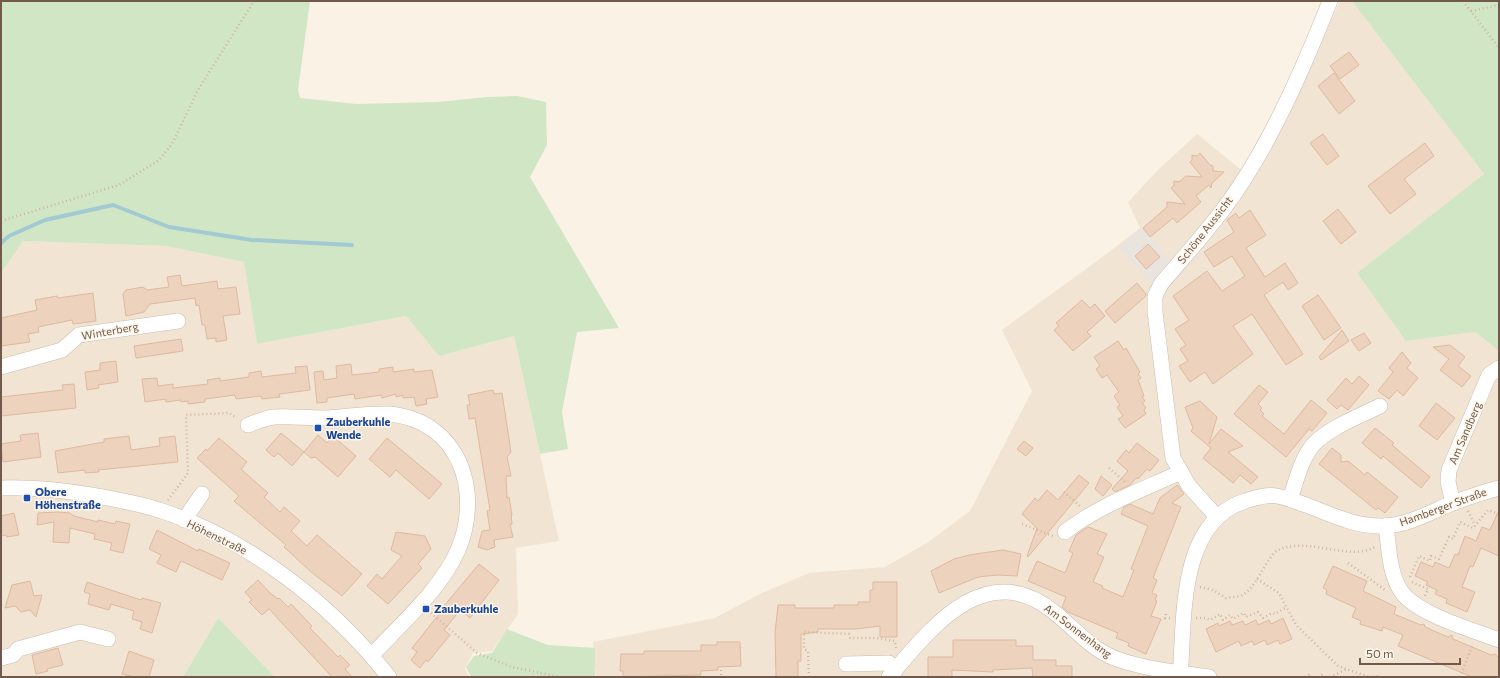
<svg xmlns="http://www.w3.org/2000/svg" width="1500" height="678" font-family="Commissioner,sans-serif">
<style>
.residential{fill:#f1e4d3}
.industrial{fill:#eae4de}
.green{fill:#d1e6c4}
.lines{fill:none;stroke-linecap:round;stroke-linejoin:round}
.stream{stroke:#a2cad3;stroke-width:4}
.building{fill:#edd2be;stroke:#dfb9a0}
.minor-casing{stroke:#cbbaac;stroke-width:16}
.path{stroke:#d2b6a2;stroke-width:2.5;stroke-dasharray:1 3;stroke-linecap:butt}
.minor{stroke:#fff;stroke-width:15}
.transit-dot{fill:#1a4fb4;stroke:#fdf6ea;stroke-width:1.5}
.labels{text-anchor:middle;stroke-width:3;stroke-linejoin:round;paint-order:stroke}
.street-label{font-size:11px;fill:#715a4c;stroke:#fdf6ea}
.transit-label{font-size:11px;font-weight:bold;fill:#164399;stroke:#fdf6ea;text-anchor:start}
</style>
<rect width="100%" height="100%" fill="#faf2e4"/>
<g class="residential">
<polygon points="1340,1 1352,1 1484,174 1357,273 1406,341 1475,332 1499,351 1499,677 596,677 593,642 715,618 762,593 809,573 885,567 927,543 970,511 1032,391 1002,330 1108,253 1140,228 1128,202 1159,169 1197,134 1250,177 1308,72"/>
<polygon points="23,241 166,246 244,262 257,344 406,316 439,356 514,336 559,541 516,548 518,614 492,651 473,653 465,668 469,677 275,677 218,618 183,677 1,677 1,273"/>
</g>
<polygon class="industrial" points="1142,228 1173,264 1154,286 1119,247"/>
<g class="green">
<polygon points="1,1 310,1 298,90 300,98 356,104 438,102 487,97 517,96 546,102 547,145 530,177 619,328 577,332 562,412 568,449 540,454 514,336 439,356 406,316 257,344 244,262 166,246 23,241 1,273"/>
<polygon points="1352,1 1499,1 1499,351 1475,332 1406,341 1357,273 1484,174"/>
<polygon points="218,618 275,677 183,677"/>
<polygon points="507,629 548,645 595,648 595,677 471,677 466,667 474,656 492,653"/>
</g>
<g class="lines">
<polyline class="stream" points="1,243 9,236 45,220 113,205 169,227 252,240 352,245"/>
</g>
<g class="building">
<polygon points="1349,52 1359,65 1340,79 1330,66"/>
<polygon points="1334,73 1355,101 1339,114 1318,86"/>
<polygon points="1323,134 1339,156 1327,165 1310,143"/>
<polygon points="1425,143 1434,156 1404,179 1416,194 1390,214 1368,186"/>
<polygon points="1200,153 1210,165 1213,166 1213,171 1224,172 1212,183 1211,188 1209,185 1196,196 1201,202 1177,223 1173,218 1150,237 1143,228 1167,207 1167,202 1185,204 1171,188 1174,186 1174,181 1179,182 1186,176 1202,177 1190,162 1192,160 1192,155 1197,156"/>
<polygon points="1338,209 1356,232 1341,244 1323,221"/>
<polygon points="1250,210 1266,235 1246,248 1265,277 1285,263 1298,283 1288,290 1283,282 1264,295 1303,354 1286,365 1252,314 1233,326 1253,354 1213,384 1205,372 1190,382 1179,366 1188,361 1180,349 1186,345 1175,329 1189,320 1173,296 1207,271 1222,291 1245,276 1232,256 1214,267 1204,252 1234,232 1227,220 1236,213 1239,218"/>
<polygon points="1148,244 1160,257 1146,269 1135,256"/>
<polygon points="180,275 182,286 217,281 218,289 236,287 240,314 223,316 227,340 216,342 216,338 207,339 205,325 202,325 199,305 196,306 195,298 150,304 144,312 126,316 123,294 126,290 143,287 147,290 169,287 167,277"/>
<polygon points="1137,283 1146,294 1146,296 1115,323 1105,311"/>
<polygon points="93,293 96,321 73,324 72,320 38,327 39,332 28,334 30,342 1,346 1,318 37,310 35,300 57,296 58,298"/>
<polygon points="1318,295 1341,328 1324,340 1302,306"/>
<polygon points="1082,300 1090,308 1095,304 1105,316 1087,332 1091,336 1073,351 1054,330 1059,326 1056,323"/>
<polygon points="1342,330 1349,341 1321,360 1319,357"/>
<polygon points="1364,333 1371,343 1359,351 1351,340"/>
<polygon points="181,339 183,351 136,358 134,346"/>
<polygon points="1118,341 1124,350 1126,348 1140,372 1138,374 1141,378 1138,380 1144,396 1142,397 1145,401 1142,403 1146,408 1144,410 1146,414 1125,428 1118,419 1123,416 1117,407 1120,405 1114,396 1119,392 1107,375 1102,378 1096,369 1100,366 1094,357"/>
<polygon points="1450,345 1465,357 1458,366 1471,376 1462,387 1440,370 1449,359 1433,347"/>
<polygon points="1402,352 1411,363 1407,368 1418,378 1403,396 1397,390 1389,399 1378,391 1393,372 1389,368"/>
<polygon points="116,361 118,382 98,385 99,388 87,390 85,372 100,370 100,363"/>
<polygon points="351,364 352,375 379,372 379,369 393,367 393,372 414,369 414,372 432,370 438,397 426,399 427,404 416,406 414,397 403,398 403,395 396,397 396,394 382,398 381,395 355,399 354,394 327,398 327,402 317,403 314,372 323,371 324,380 337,378 336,366"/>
<polygon points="307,366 310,390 279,394 280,397 262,399 261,396 236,399 235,395 205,399 205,402 188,404 188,401 181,402 181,400 166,402 166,399 145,402 142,379 157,378 158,386 173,384 173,388 208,384 207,380 220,378 220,381 249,377 249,373 261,371 262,377 296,373 295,367"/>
<polygon points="1359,376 1369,385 1348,410 1341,405 1337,409 1327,400 1346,378 1352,384"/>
<polygon points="74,384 76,408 1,416 1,397 63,390 62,385"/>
<polygon points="1259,385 1268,392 1258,404 1262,408 1260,410 1264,414 1262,416 1284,434 1311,400 1327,413 1312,431 1309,429 1286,457 1234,414"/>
<polygon points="493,390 494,394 502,393 511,452 507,457 511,476 506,476 507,498 509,497 512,515 511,515 512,524 510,525 513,537 494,540 495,547 487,550 478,547 482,531 490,530 487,511 490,510 475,418 469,419 467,405 470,405 468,395"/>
<polygon points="1200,401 1217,417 1209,444 1221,429 1243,446 1228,452 1258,477 1251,484 1240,475 1233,483 1203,458 1211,448 1191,431 1193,428 1185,407"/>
<polygon points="1436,403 1455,418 1437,440 1419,426"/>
<polygon points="1375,428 1394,443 1392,445 1430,477 1421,488 1383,456 1381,459 1362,443"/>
<polygon points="38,433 41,457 3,462 1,444 21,441 20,435"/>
<polygon points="281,433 304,452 318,435 327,443 333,436 356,456 338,477 315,457 311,458 304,452 292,466 278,453 274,457 266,450"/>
<polygon points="129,436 131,450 160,446 159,438 175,436 178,462 98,470 99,472 85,473 85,470 58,473 55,451 104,442 104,439"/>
<polygon points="219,438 247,462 241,469 268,493 264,497 280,512 284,507 300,521 291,531 307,546 317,535 362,574 342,596 310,571 284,547 286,545 234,501 239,496 197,458 206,449 207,451"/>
<polygon points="387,438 442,484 429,499 396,470 390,477 369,459"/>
<polygon points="1024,441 1033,448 1026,456 1017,449"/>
<polygon points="1137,443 1159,460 1150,471 1147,469 1138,479 1136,478 1130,485 1115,492 1112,489 1128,471 1117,461 1126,450 1129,453"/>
<polygon points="1332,448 1341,455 1341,462 1348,461 1365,475 1367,472 1398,497 1385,513 1378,508 1376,510 1319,464"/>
<polygon points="1079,475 1089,483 1028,557 1027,556 1037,528 1022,514 1035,498 1038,501 1047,490 1058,500"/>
<polygon points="1101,476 1112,485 1103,496 1095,489"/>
<polygon points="1177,485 1184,494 1172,503 1181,507 1153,578 1157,580 1152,593 1157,595 1155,600 1157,601 1151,616 1161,619 1146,654 1128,646 1129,643 1116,638 1118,633 1068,612 1062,607 1066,597 1028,581 1037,561 1065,573 1073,553 1069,551 1076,535 1088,527 1107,534 1097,554 1104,557 1093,582 1103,586 1102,588 1123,597 1134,570 1131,569 1148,526 1121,514 1124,507 1130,504 1153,514 1160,498"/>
<polygon points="1499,510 1499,556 1481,548 1473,567 1470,566 1462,587 1475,592 1467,612 1446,603 1447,599 1435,594 1437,590 1426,585 1428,582 1415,576 1421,562 1433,567 1435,562 1449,568 1455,554 1458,555 1465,536 1476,541 1482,527 1490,530"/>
<polygon points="58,512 70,513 74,516 98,522 98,520 115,524 116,521 130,524 123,553 110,550 112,543 94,539 95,534 70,528 69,543 53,542 54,522 37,525 38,513"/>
<polygon points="14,513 19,535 7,537 6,535 1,536 1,516"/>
<polygon points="157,530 198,551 199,549 230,563 222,580 181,561 176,572 157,563 161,555 149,549"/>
<polygon points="396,532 425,536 431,549 418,564 422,568 388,604 367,586 377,574 382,579 402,556 391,550"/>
<polygon points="1003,550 1021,554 1017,576 997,575 978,577 939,593 931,571 954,559 969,555"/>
<polygon points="479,564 499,580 470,618 460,610 444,630 450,635 428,662 426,660 420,668 411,660 417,652 412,648 440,613 439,612"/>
<polygon points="1333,566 1367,581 1363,591 1396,607 1394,614 1421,625 1424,624 1425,627 1448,637 1452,635 1453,639 1491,655 1495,654 1499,658 1499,677 1472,677 1398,646 1403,635 1383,627 1382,631 1360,624 1361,621 1352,617 1356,608 1326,594 1327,590 1323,588"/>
<polygon points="258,580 270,593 278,599 279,598 288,607 291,604 312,626 310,628 338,657 340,655 350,665 345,669 352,677 332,677 269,609 262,615 249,602 252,600 245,592"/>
<polygon points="30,581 34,596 42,595 36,617 30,610 21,612 15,606 5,608 12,585"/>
<polygon points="87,582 141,600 142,598 161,603 152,633 140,629 142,622 132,619 134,611 111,604 109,610 88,604 90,594 84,592"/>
<polygon points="873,582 897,582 897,637 880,637 880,626 856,629 818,629 818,632 801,634 801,661 798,661 798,677 776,677 775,633 778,605 795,605 795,608 834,608 834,605 858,605 858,602 870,602 870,590 873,590"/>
<polygon points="1283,618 1292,639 1280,644 1278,640 1267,645 1265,640 1254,645 1252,641 1241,646 1239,641 1216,652 1206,629 1218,623 1219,626 1230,621 1232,625 1243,621 1245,625 1256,620 1258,625 1269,620 1271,624"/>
<polygon points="953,640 1016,640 1016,646 1033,646 1033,660 1056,660 1056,666 1072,666 1072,677 1033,677 1032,668 993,670 993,672 952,670 952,677 928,677 928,657 953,657"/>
<polygon points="717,642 740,642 741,666 718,667 718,670 701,671 701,675 623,677 623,671 620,671 621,654 644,654 644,651 701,651 701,645 717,645"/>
<polygon points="58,648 63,665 47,669 48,671 36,674 32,655"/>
<polygon points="129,651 154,660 149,677 135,677 122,674"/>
</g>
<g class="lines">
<defs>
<g id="minor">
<polyline points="1,367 62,350 79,335 178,321"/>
<path d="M248 425C256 422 265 418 274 417 290 416 306 418 323 418 344 417 368 413 389 414 459 420 483 491 458 550 441 589 401 624 372 655"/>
<path d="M1 488C32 487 61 490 91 495 114 499 137 503 159 510 249 539 331 604 389 677"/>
<path d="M1290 499C1296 482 1301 459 1313 445 1328 428 1360 416 1380 406"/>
<polyline points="1453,503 1448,482 1449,470 1489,375 1499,368"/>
<path d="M1217 517 1189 486 1173 458 1155 312V296L1161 284C1182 259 1205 234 1225 207 1269 148 1303 69 1330 1"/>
<polyline points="184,520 202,494"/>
<path d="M1386 526C1389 547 1389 573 1401 591 1416 614 1473 630 1499 640"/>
<path d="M1065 532C1098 506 1142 490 1181 472"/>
<polyline points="1,658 13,655 18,649 80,632 108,639"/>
<polyline points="846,664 889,663 895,671"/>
<path d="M889 677C932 627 985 557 1054 612 1074 628 1093 651 1117 659 1145 669 1180 673 1209 677"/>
<path d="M1180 677C1185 621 1177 523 1245 501 1255 498 1267 494 1277 496 1315 504 1344 527 1384 526 1408 525 1429 513 1450 504 1466 498 1483 492 1499 488"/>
</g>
</defs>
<use href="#minor" class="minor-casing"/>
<g class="path">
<polyline points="1463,1 1499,48"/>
<polyline points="1471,11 1499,5"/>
<polyline points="1,221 119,185 159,160 172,144 198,90 254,1"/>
<polyline points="1109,468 1125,482"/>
<polyline points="1064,492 1080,506"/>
<polyline points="168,500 188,473 186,415 229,413 237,418"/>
<polyline points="1468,511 1475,525"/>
<polyline points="1022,524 1053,536"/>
<polyline points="1348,563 1385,590"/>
<polyline points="1410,577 1419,556 1430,561 1431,556 1439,559 1449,537 1453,539 1460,522 1473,528 1488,510 1499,514"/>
<polyline points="1257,579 1279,593 1296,625 1338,666 1369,677"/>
<polyline points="1412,582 1428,589 1425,596"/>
<path d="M1200 587 1213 590 1226 598C1231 597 1240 597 1244 594 1256 587 1268 555 1278 550 1309 536 1348 562 1375 547"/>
<polyline points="431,613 477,653 512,667 560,677"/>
<polyline points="1166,614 1165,618 1171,618"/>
<polyline points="1196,618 1206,618 1210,620 1220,614 1223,620 1230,615 1233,619 1244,613 1246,617 1258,612 1263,618 1272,613 1275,614 1287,607"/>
<polyline points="721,670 721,677"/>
<polyline points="809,677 808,651 804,649 804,632 849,634 850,638 877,638 895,641 896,648"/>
<polyline points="1294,677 1297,677"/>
<polyline points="1305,677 1310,674 1311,677"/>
<polyline points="1318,677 1323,674 1324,677"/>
<polyline points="1330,677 1347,669"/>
<polyline points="1373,677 1378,676"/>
<polyline points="1460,677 1473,644"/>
</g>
<use href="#minor" class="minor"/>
</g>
<g class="transit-dot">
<rect x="314" y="424" width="8" height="8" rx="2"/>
<rect x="23" y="494" width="8" height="8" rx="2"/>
<rect x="422" y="605" width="8" height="8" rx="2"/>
</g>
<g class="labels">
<g class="street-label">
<text transform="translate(1205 230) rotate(-52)" y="4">Schöne Aussicht</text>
<text transform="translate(110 331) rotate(-10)" y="4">Winterberg</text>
<text transform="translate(1465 433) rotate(-67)" y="4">Am Sandberg</text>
<text transform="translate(1443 507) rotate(-20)" y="4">Hamberger Straße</text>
<text transform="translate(217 537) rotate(26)" y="4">Höhenstraße</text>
<text transform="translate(1078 631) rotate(37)" y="4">Am Sonnenhang</text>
</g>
<g class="transit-label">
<text x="326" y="426">Zauberkuhle<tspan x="326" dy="13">Wende</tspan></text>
<text x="35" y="496">Obere<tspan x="35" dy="13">Höhenstraße</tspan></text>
<text x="434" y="613">Zauberkuhle</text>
</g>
</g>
<rect width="1500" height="678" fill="none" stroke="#715a4c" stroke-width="4"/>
<path d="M1360 658v6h100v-6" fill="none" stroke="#715a4c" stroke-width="2"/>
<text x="1366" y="658" font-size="12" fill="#715a4c" stroke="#fdf6ea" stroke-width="3" paint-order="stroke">50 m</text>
</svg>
